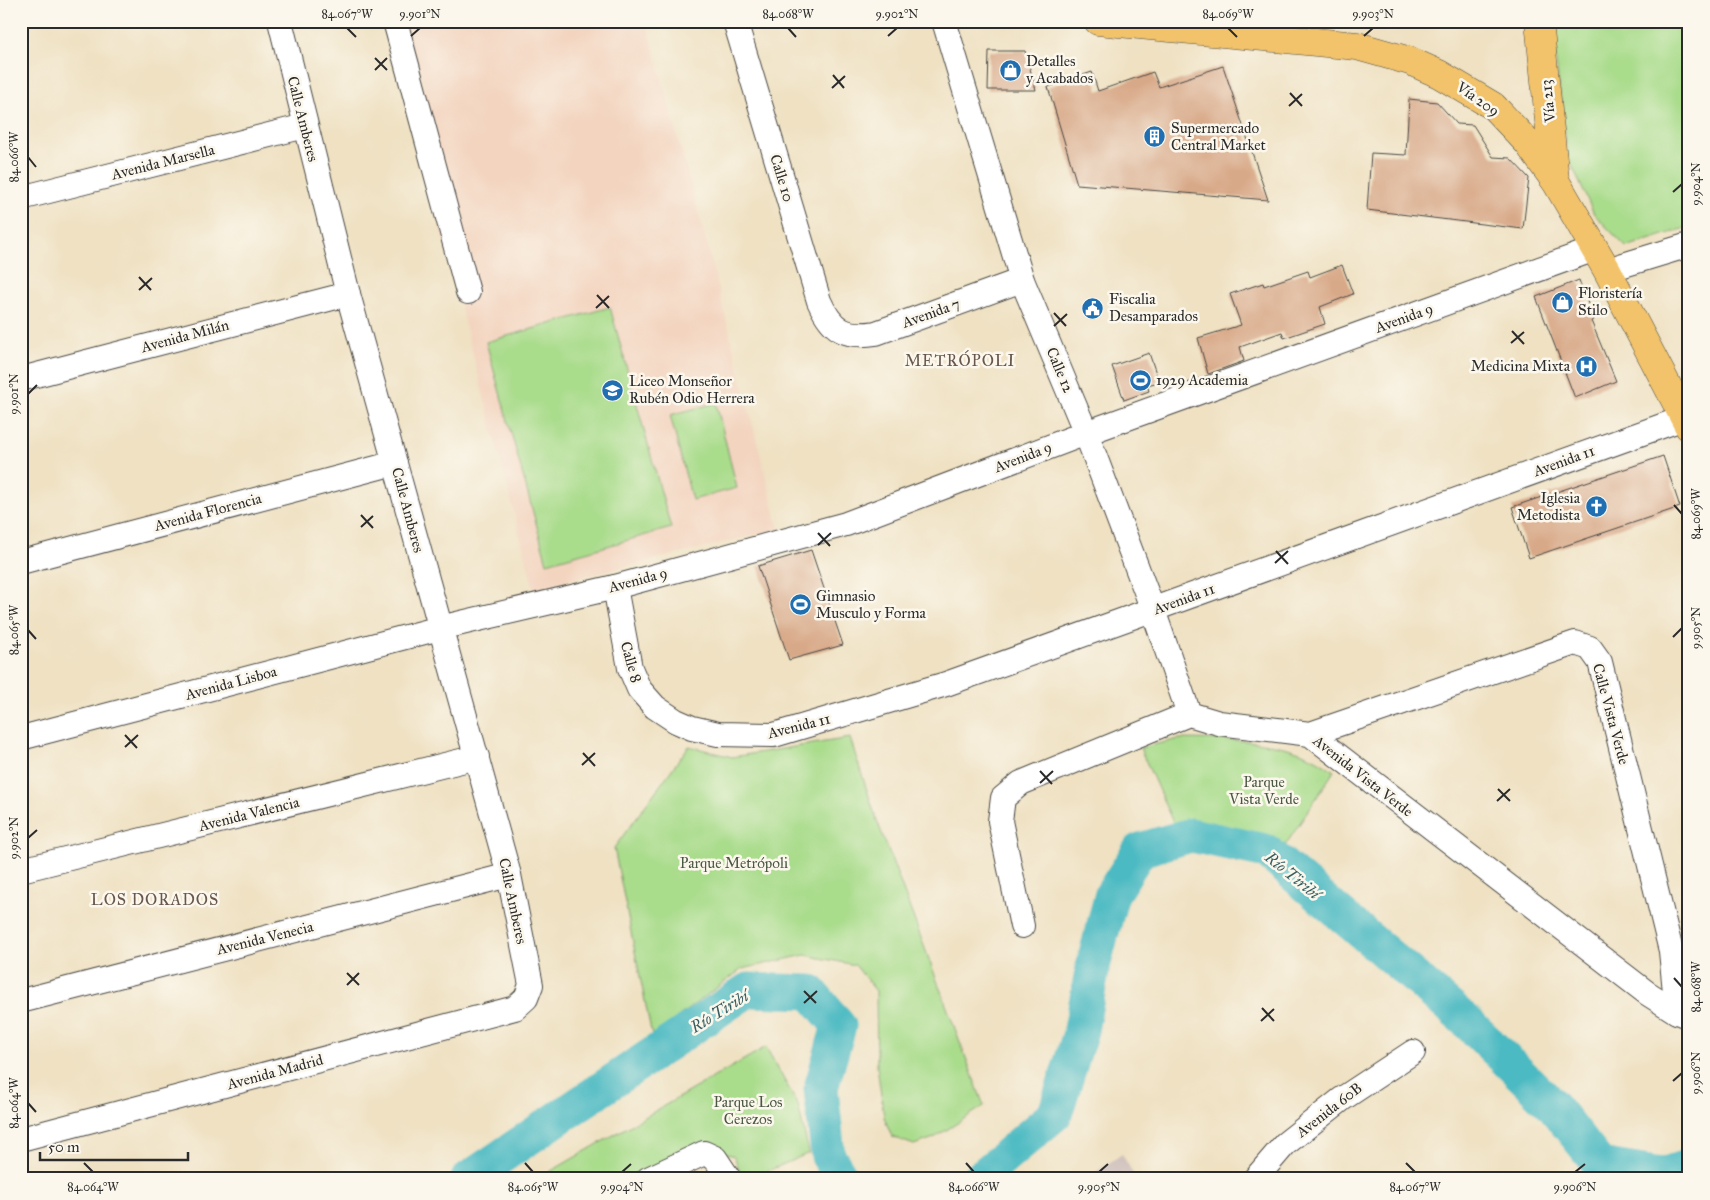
<svg xmlns="http://www.w3.org/2000/svg" width="1710" height="1200" font-family="'IM FELL Great Primer',serif">
<style>
.built{fill:#f3d4bf}
.industrial{fill:#cfc0bb}
.green{fill:#a9dc8b;stroke:#6a845b}
.lines{fill:none;stroke-linecap:round;stroke-linejoin:round}
.river{stroke:#4bbac2;stroke-width:35}
.building{fill:#d8a988}
.minor-casing{stroke:#484642;stroke-width:26}
.major-casing{stroke:#484642;stroke-width:29}
.minor{stroke:#fff;stroke-width:24}
.major{stroke:#f2c36a;stroke-width:28}
.ticks{fill:none;stroke:#2b2b2b;stroke-width:2}
.labels{text-anchor:middle;stroke-width:5;stroke-linejoin:round;paint-order:stroke}
.poi-label{font-size:15px;fill:#2b2b2b;stroke:#fbf7ec;text-anchor:start}
.street-label{font-size:15px;fill:#2b2b2b;stroke:#fbf7ec}
.park-label{font-size:15px;fill:#4a5743;stroke:#fbf7ec}
.neighbourhood-label{font-size:16px;letter-spacing:1px;fill:#68574c;stroke:#fbf7ec}
.water-label{font-size:16px;font-style:italic;fill:#365d60;stroke:#fbf7ec}
.neatline{fill:none;stroke:#2b2b2b;stroke-width:2}
.ticks-label{font-size:12px;text-anchor:middle;fill:#2b2b2b}
</style>
<rect width="100%" height="100%" fill="#fbf7ec"/>
<filter id="ink" filterUnits="userSpaceOnUse"><feTurbulence type="fractalNoise" baseFrequency=".02" numOctaves="2"/><feDisplacementMap in="SourceGraphic" scale="10" xChannelSelector="R" yChannelSelector="G"/><feConvolveMatrix kernelMatrix="1 2 1 2 8 2 1 2 1" color-interpolation-filters="sRGB"/></filter>
<filter id="wash" filterUnits="userSpaceOnUse"><feTurbulence type="fractalNoise" baseFrequency=".0096" numOctaves="4" result="noise"/><feDisplacementMap in="SourceGraphic" scale="20" xChannelSelector="R" yChannelSelector="G"/><feGaussianBlur stdDeviation="1.12" result="paint"/><feColorMatrix in="noise" values="0 0 0 0 0 0 0 0 0 0 0 0 0 0 0 0 0 1.4 0 .05"/><feComposite in="paint" operator="in"/></filter>
<g filter="url(#wash)">
<rect width="100%" height="100%" fill="#efe1c2"/>
<polygon class="built" points="386,21 646,21 709,251 779,529 534,589"/>
<polygon class="industrial" points="1122,1154 1136,1179 1086,1179"/>
<g class="green">
<polygon points="1551,21 1689,21 1689,227 1626,247 1594,214 1568,157"/>
<polygon points="610,307 671,528 547,563 486,342"/>
<polygon points="716,403 737,488 692,500 670,415"/>
<polygon points="850,738 875,815 984,1106 934,1138 914,1145 892,1137 884,1117 877,1066 876,991 855,965 805,955 742,969 652,1036 614,848 689,746 732,757"/>
<path d="M1179 739C1231 740 1292 737 1334 771L1283 849 1269 839 1188 820 1174 825 1140 748Z"/>
<polygon points="766,1047 798,1105 809,1153 750,1179 743,1179 734,1156 714,1149 656,1179 548,1179 546,1174"/>
</g>
<g class="lines">
<g class="river">
<polyline points="468,1179 748,990 811,992 839,1026 821,1088 828,1156 842,1179"/>
<polyline points="979,1179 1055,1114 1081,1030 1093,966 1112,894 1140,850 1191,835 1266,851 1465,1020 1552,1105 1600,1165 1662,1175 1689,1166"/>
</g>
</g>
<g id="blocks">
<g class="building">
<polygon points="989,51 1025,51 1036,90 988,90"/>
<polygon points="1223,66 1268,200 1077,184 1048,87 1092,72 1098,91 1153,72 1159,87"/>
<polygon points="1409,99 1437,102 1457,124 1473,125 1493,157 1510,158 1529,178 1523,229 1367,210 1371,153 1406,155"/>
<polygon points="1342,265 1353,294 1320,307 1325,324 1284,338 1282,332 1240,347 1244,361 1208,374 1198,338 1241,325 1230,294 1263,283 1264,286 1308,271 1310,277"/>
<polygon points="1579,280 1594,320 1591,321 1616,381 1575,398 1536,297"/>
<polygon points="1149,353 1159,382 1147,385 1149,391 1124,400 1112,366"/>
<polygon points="1663,456 1680,507 1529,558 1512,507"/>
<polygon points="811,550 843,645 789,660 758,566"/>
</g>
</g>
</g>
<g filter="url(#ink)">
<use href="#blocks" fill-opacity="0" stroke="#484642" stroke-width="1"/>
<g class="lines">
<defs>
<g id="minor">
<polyline points="395,21 468,292"/>
<path d="M735 21 819 301C832 330 845 338 876 333L1022 280"/>
<polyline points="944,21 1022,280 1086,433 1153,610 1189,714"/>
<polyline points="21,198 305,126"/>
<polyline points="1607,270 1689,245"/>
<polyline points="21,379 348,294"/>
<polyline points="21,562 395,463"/>
<polyline points="615,587 630,668 639,689 655,707 676,721 692,728 718,734 774,735 946,684 1684,418"/>
<polyline points="1310,734 1575,643 1590,648 1600,662 1671,951 1677,1012"/>
<polyline points="21,738 440,628 615,587 846,524 1086,433 1595,249"/>
<polyline points="21,870 477,757"/>
<polyline points="1022,926 1000,821 1003,798 1021,783 1189,714 1219,723 1310,734 1647,993 1677,1012 1689,1017"/>
<polyline points="21,1001 509,875"/>
<polyline points="21,1139 515,1008 526,998 531,985 509,875 348,294 280,21"/>
<polyline points="648,1179 704,1153 715,1158 729,1179"/>
<polyline points="1255,1179 1285,1144 1342,1099 1413,1052"/>
</g>
<g id="major">
<polyline points="1098,21 1357,46 1410,61 1439,74 1493,106 1528,143 1556,182 1607,270 1689,427"/>
<polyline points="1539,21 1555,180"/>
</g>
</defs>
<use href="#minor" class="minor-casing"/>
<use href="#major" class="major-casing"/>
<use href="#minor" class="minor"/>
<use href="#major" class="major"/>
</g>
</g>
<path class="ticks" d="M347 28 356 37M788 28 796 37M1228 28 1237 37M411 36 420 28M888 36 897 28M1364 36 1373 28M375 58 387 70M375 70 387 58M833 75 844 88M832 88 845 76M1290 93 1302 106M1289 106 1302 94M28 157 36 167M1673 192 1682 184M139 277 151 290M139 290 152 278M597 295 609 308M596 308 609 296M1054 313 1066 326M1054 326 1067 314M1512 331 1524 344M1511 343 1524 332M28 394 37 385M1674 505 1682 514M361 515 373 528M361 527 373 516M818 533 830 546M818 545 831 533M1276 551 1288 564M1275 563 1288 551M28 630 36 639M1673 637 1682 628M125 735 137 748M125 747 138 735M583 753 595 766M582 765 595 753M1040 771 1052 784M1040 783 1053 771M1498 789 1510 801M1497 801 1510 789M28 838 37 830M347 973 359 985M1674 978 1682 987M347 985 359 973M804 991 816 1003M804 1003 817 991M1262 1008 1274 1021M1261 1021 1274 1009M1673 1081 1682 1073M28 1103 36 1112M84 1163 93 1172M525 1163 533 1172M966 1163 974 1172M1406 1163 1415 1172M622 1172 631 1164M1099 1172 1108 1164M1575 1172 1585 1164"/>
<defs>
<symbol id="shop-disc" viewBox="-11 -11 22 22"><circle r="9.5" fill="#1f6fb2" stroke="#fbf7ec"/><path d="M-5-2.5h2.3a2.7 3.5 0 0 1 5.4 0H5L5.5 6h-11ZM-1.5-2.5h3a1.5 2.3 0 0 0-3 0Z" fill="#fff"/></symbol>
<symbol id="building-disc" viewBox="-11 -11 22 22"><circle r="9.5" fill="#1f6fb2" stroke="#fbf7ec"/><path d="M-4-6H4V6H1V3H-1V6H-4ZM-2.5-4.3h1.7v1.8h-1.7ZM.8-4.3h1.7v1.8H.8ZM-2.5-1h1.7V.8h-1.7ZM.8-1h1.7V.8H.8Z" fill="#fff"/></symbol>
<symbol id="civic-disc" viewBox="-11 -11 22 22"><circle r="9.5" fill="#1f6fb2" stroke="#fbf7ec"/><path d="M-.6-6.5H3V-4.5H.6V-3L4-1V1h2V6H-6V1h2V-1L-.6-3ZM-1.2 2.5V6h2.4V2.5Z" fill="#fff"/></symbol>
<symbol id="hospital-disc" viewBox="-11 -11 22 22"><circle r="9.5" fill="#1f6fb2" stroke="#fbf7ec"/><path d="M-5-5h3v3.5h4V-5h3V5h-3V1.5h-4V5h-3Z" fill="#fff"/></symbol>
<symbol id="stadium-disc" viewBox="-11 -11 22 22"><circle r="9.5" fill="#1f6fb2" stroke="#fbf7ec"/><path d="M0-5a6.5 5 0 1 0 0 10a6.5 5 0 1 0 0-10ZM-3.5-1.8h7v3.6h-7Z" fill="#fff"/></symbol>
<symbol id="school-disc" viewBox="-11 -11 22 22"><circle r="9.5" fill="#1f6fb2" stroke="#fbf7ec"/><path d="M0-5L7-2L0 1L-7-2ZM-4 1L0 2.5L4 1V4Q0 6-4 4Z" fill="#fff"/></symbol>
<symbol id="church-disc" viewBox="-11 -11 22 22"><circle r="9.5" fill="#1f6fb2" stroke="#fbf7ec"/><path d="M-1.2-6h2.4v3.5h3.3v2.4h-3.3V6h-2.4V-.1h-3.3v-2.4h3.3Z" fill="#fff"/></symbol>
</defs>
<g fill-rule="evenodd">
<use href="#shop-disc" x="998" y="58" width="25" height="25"/>
<use href="#building-disc" x="1142" y="124" width="25" height="25"/>
<use href="#shop-disc" x="1550" y="290" width="25" height="25"/>
<use href="#civic-disc" x="1080" y="296" width="25" height="25"/>
<use href="#hospital-disc" x="1574" y="354" width="25" height="25"/>
<use href="#stadium-disc" x="1128" y="368" width="25" height="25"/>
<use href="#school-disc" x="600" y="378" width="25" height="25"/>
<use href="#church-disc" x="1584" y="494" width="25" height="25"/>
<use href="#stadium-disc" x="788" y="592" width="25" height="25"/>
</g>
<g class="labels">
<g class="poi-label">
<text x="1026" y="66">Detalles<tspan x="1026" dy="17">y Acabados</tspan></text>
<text x="1171" y="133">Supermercado<tspan x="1171" dy="17">Central Market</tspan></text>
<text x="1578" y="298">Floristería<tspan x="1578" dy="17">Stilo</tspan></text>
<text x="1109" y="304">Fiscalia<tspan x="1109" dy="17">Desamparados</tspan></text>
<text x="1570" y="371" text-anchor="end">Medicina Mixta</text>
<text x="1156" y="385">1929 Academia</text>
<text x="629" y="386">Liceo Monseñor<tspan x="629" dy="17">Rubén Odio Herrera</tspan></text>
<text x="1580" y="503" text-anchor="end">Iglesia<tspan x="1580" dy="17">Metodista</tspan></text>
<text x="816" y="601">Gimnasio<tspan x="816" dy="17">Musculo y Forma</tspan></text>
</g>
<g class="street-label">
<text transform="translate(1478 99) rotate(35)" y="5">Vía 209</text>
<text transform="translate(1548 101) rotate(-96)" y="5">Vía 213</text>
<text transform="translate(303 119) rotate(76)" y="5">Calle Amberes</text>
<text transform="translate(163 162) rotate(-14)" y="5">Avenida Marsella</text>
<text transform="translate(782 178) rotate(73)" y="5">Calle 10</text>
<text transform="translate(931 313) rotate(-20)" y="5">Avenida 7</text>
<text transform="translate(1404 318) rotate(-20)" y="5">Avenida 9</text>
<text transform="translate(185 336) rotate(-15)" y="5">Avenida Milán</text>
<text transform="translate(1060 370) rotate(67)" y="5">Calle 12</text>
<text transform="translate(1023 457) rotate(-21)" y="5">Avenida 9</text>
<text transform="translate(1564 461) rotate(-20)" y="5">Avenida 11</text>
<text transform="translate(408 510) rotate(75)" y="5">Calle Amberes</text>
<text transform="translate(208 512) rotate(-15)" y="5">Avenida Florencia</text>
<text transform="translate(638 580) rotate(-15)" y="5">Avenida 9</text>
<text transform="translate(1184 599) rotate(-20)" y="5">Avenida 11</text>
<text transform="translate(631 662) rotate(74)" y="5">Calle 8</text>
<text transform="translate(231 683) rotate(-15)" y="5">Avenida Lisboa</text>
<text transform="translate(1611 714) rotate(75)" y="5">Calle Vista Verde</text>
<text transform="translate(799 726) rotate(-14)" y="5">Avenida 11</text>
<text transform="translate(1363 776) rotate(38)" y="5">Avenida Vista Verde</text>
<text transform="translate(249 814) rotate(-14)" y="5">Avenida Valencia</text>
<text transform="translate(513 901) rotate(78)" y="5">Calle Amberes</text>
<text transform="translate(265 938) rotate(-14)" y="5">Avenida Venecia</text>
<text transform="translate(275 1072) rotate(-15)" y="5">Avenida Madrid</text>
<text transform="translate(1329 1110) rotate(-38)" y="5">Avenida 60B</text>
</g>
<g class="park-label">
<text x="1264" y="787">Parque<tspan x="1264" dy="17">Vista Verde</tspan></text>
<text x="734" y="868">Parque Metrópoli</text>
<text x="748" y="1107">Parque Los<tspan x="748" dy="17">Cerezos</tspan></text>
</g>
<g class="neighbourhood-label">
<text x="960" y="366">METRÓPOLI</text>
<text x="155" y="905">LOS DORADOS</text>
</g>
<g class="water-label">
<text transform="translate(1293 875) rotate(39)" y="6">Río Tiribí</text>
<text transform="translate(719 1011) rotate(-32)" y="6">Río Tiribí</text>
</g>
</g>
<rect width="1710" height="1200" fill="none" stroke="#fbf7ec" stroke-width="55"/>
<path d="M40 1152v8h148v-8" fill="none" stroke="#2b2b2b" stroke-width="2.5"/>
<text x="48" y="1152" font-size="15" fill="#2b2b2b" stroke="#fbf7ec" stroke-width="4" paint-order="stroke">50 m</text>
<rect x="28" y="28" width="1654" height="1144" class="neatline"/>
<g class="ticks-label">
<text x="347" y="18">84.067°W</text>
<text x="420" y="18">9.901°N</text>
<text x="788" y="18">84.068°W</text>
<text x="897" y="18">9.902°N</text>
<text x="1228" y="18">84.069°W</text>
<text x="1373" y="18">9.903°N</text>
<text transform="translate(14 157) rotate(-90)" y="4">84.066°W</text>
<text transform="translate(1696 184) rotate(-90)" y="4">9.904°N</text>
<text transform="translate(14 394) rotate(-90)" y="4">9.901°N</text>
<text transform="translate(1696 514) rotate(-90)" y="4">84.069°W</text>
<text transform="translate(1696 628) rotate(-90)" y="4">9.905°N</text>
<text transform="translate(14 630) rotate(-90)" y="4">84.065°W</text>
<text transform="translate(14 838) rotate(-90)" y="4">9.902°N</text>
<text transform="translate(1696 987) rotate(-90)" y="4">84.068°W</text>
<text transform="translate(1696 1073) rotate(-90)" y="4">9.906°N</text>
<text transform="translate(14 1103) rotate(-90)" y="4">84.064°W</text>
<text x="93" y="1191">84.064°W</text>
<text x="533" y="1191">84.065°W</text>
<text x="622" y="1191">9.904°N</text>
<text x="974" y="1191">84.066°W</text>
<text x="1099" y="1191">9.905°N</text>
<text x="1415" y="1191">84.067°W</text>
<text x="1575" y="1191">9.906°N</text>
</g>
</svg>
